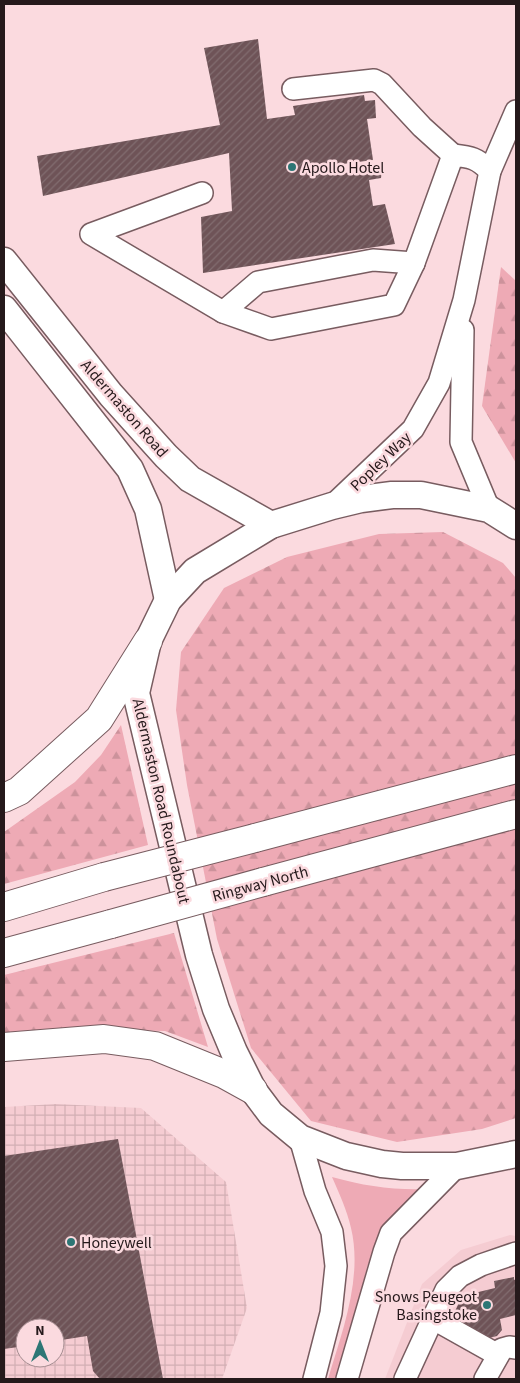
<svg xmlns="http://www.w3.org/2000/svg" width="520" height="1383" font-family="'Source Sans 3',sans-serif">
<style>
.built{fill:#f5ccd2}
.industrial{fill:url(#industrial-grid);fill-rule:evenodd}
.grass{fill:#eeaab5}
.forest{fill:url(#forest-firs)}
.building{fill:url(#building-hatch)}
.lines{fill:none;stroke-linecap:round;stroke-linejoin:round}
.minor-casing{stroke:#785c60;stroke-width:24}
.major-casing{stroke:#785c60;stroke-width:29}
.highway-casing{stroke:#785c60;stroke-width:30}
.minor{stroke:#fff;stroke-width:21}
.major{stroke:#fff;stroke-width:26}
.highway{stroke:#fff;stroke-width:28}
.highway-bridge-casing{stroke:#785c60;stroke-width:30;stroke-linecap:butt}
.highway-bridge{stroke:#fff;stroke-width:28}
.poi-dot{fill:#2d7675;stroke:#fbdadf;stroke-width:2}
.labels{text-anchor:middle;stroke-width:5;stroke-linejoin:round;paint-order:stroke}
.poi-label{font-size:16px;fill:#25191b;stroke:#fbdadf;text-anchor:start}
.street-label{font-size:16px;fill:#25191b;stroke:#fbdadf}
</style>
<defs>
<pattern id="industrial-grid" width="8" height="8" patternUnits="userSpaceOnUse" patternTransform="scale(1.25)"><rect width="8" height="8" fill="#f5ccd2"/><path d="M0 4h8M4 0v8" fill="none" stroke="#d2afb4"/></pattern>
<pattern id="forest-firs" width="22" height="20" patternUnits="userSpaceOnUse" patternTransform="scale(1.25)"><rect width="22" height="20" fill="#eeaab5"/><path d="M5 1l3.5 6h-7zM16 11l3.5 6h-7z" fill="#cc929b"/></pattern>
<pattern id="building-hatch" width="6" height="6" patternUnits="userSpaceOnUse" patternTransform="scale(1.25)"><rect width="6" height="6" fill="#6e5357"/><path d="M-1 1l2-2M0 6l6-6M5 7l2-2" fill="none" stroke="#826d70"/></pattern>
</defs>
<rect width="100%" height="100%" fill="#fbdadf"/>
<polygon class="built" points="510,1235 516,1236 516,1379 385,1379 422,1284 461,1250"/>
<path class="industrial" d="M56 1104 141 1108 226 1182 247 1308 222 1379H4V1107ZM25 1328H55V1358H25Z"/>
<path class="grass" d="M332 1177C364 1186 392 1190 425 1189L378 1242 367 1267 354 1322 336 1379H328C342 1332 363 1278 351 1228 347 1210 339 1193 332 1177Z"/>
<g class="forest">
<polygon points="501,267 516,281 516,463 482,406"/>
<polygon points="443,532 503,563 516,578 516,1118 482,1129 397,1142 311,1121 251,1048 217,939 187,785 176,710 181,652 224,588 287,557 379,534"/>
<polygon points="121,725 148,845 4,884 4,832 75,782 101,755"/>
<polygon points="174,933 208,1047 165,1031 106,1030 4,1037 4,975"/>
</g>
<g class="building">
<polygon points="258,39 267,119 295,115 293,106 364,95 365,101 375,100 376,118 367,119 373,160 343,164 344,173 382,169 381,178 369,180 373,206 385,204 395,244 203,273 201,217 232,211 229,153 43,196 37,156 220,125 204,48"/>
<polygon points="118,1139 163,1379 100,1379 93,1371 87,1336 55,1341 55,1328 25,1328 25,1346 4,1349 4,1156"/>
<polygon points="514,1277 514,1280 516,1279 516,1315 500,1319 502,1330 497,1336 481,1340 451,1320 462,1296 495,1288 494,1281"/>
</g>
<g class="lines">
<defs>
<g id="minor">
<polyline points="293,89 374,80 382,84 422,127 453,155"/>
<path d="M202 193 91 234 223 312 271 329 394 305 414 263 453 155C471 157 477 158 490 171"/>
<polyline points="223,312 258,282 373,260 414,263"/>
<polyline points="463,330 461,442 489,509"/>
<polyline points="332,506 413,429 439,383 464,300 490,171 516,111"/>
<polyline points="300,1138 315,1191 332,1232 336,1266 331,1313 314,1379"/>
<polyline points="432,1318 498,1355"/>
<polyline points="347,1379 384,1252 391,1233 457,1166"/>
<polyline points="405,1379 446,1290 460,1276 481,1265 516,1253"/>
<polyline points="485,1379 502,1349 509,1347 516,1348"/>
</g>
<g id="major">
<polyline points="4,261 111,395 166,456 190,479 271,525"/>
<polyline points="4,309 130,469 148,509 168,600"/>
<polyline points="516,526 489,509 421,495 392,495 361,499 332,506 271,525 195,571 168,600 148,641 136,693 199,955 216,1009 234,1052 253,1090 271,1114 300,1138 346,1156 382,1164 402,1166 457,1166 516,1154"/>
</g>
<g id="highway">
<polyline points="4,798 19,791 99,719 148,641"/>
<polyline points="255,838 516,769"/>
<polyline points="263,882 516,814"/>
<polyline points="4,907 104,877"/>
<polyline points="4,953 111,924"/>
<polyline points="4,1047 104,1039 155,1046 224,1074 253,1090"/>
</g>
</defs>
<use href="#minor" class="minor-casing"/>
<use href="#major" class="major-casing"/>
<use href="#highway" class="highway-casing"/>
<use href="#minor" class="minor"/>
<use href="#major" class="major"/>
<use href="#highway" class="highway"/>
<defs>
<g id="highway-bridge">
<polyline points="104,877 255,838"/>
<polyline points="111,924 263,882"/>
</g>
</defs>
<use href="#highway-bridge" class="highway-bridge-casing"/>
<use href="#highway-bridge" class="highway-bridge"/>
</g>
<g class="poi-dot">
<circle cx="292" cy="167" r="5"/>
<circle cx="71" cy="1242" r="5"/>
<circle cx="487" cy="1305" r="5"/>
</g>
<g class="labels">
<g class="poi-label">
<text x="302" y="173">Apollo Hotel</text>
<text x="81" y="1248">Honeywell</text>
<text x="477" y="1302" text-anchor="end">Snows Peugeot<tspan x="477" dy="18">Basingstoke</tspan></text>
</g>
<g class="street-label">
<text transform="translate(125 408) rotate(49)" y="6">Aldermaston Road</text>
<text transform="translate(380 461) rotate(-44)" y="6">Popley Way</text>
<text transform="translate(162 801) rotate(77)" y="6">Aldermaston Road Roundabout</text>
<text transform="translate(260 883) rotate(-15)" y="6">Ringway North</text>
</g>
</g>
<rect width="520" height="1383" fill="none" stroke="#25191b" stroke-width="10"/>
<g transform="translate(40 1343)"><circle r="24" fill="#fbdadf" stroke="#a58d91"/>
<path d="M0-4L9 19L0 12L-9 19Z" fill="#2d7675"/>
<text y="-8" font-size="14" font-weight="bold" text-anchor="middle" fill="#25191b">N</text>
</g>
</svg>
